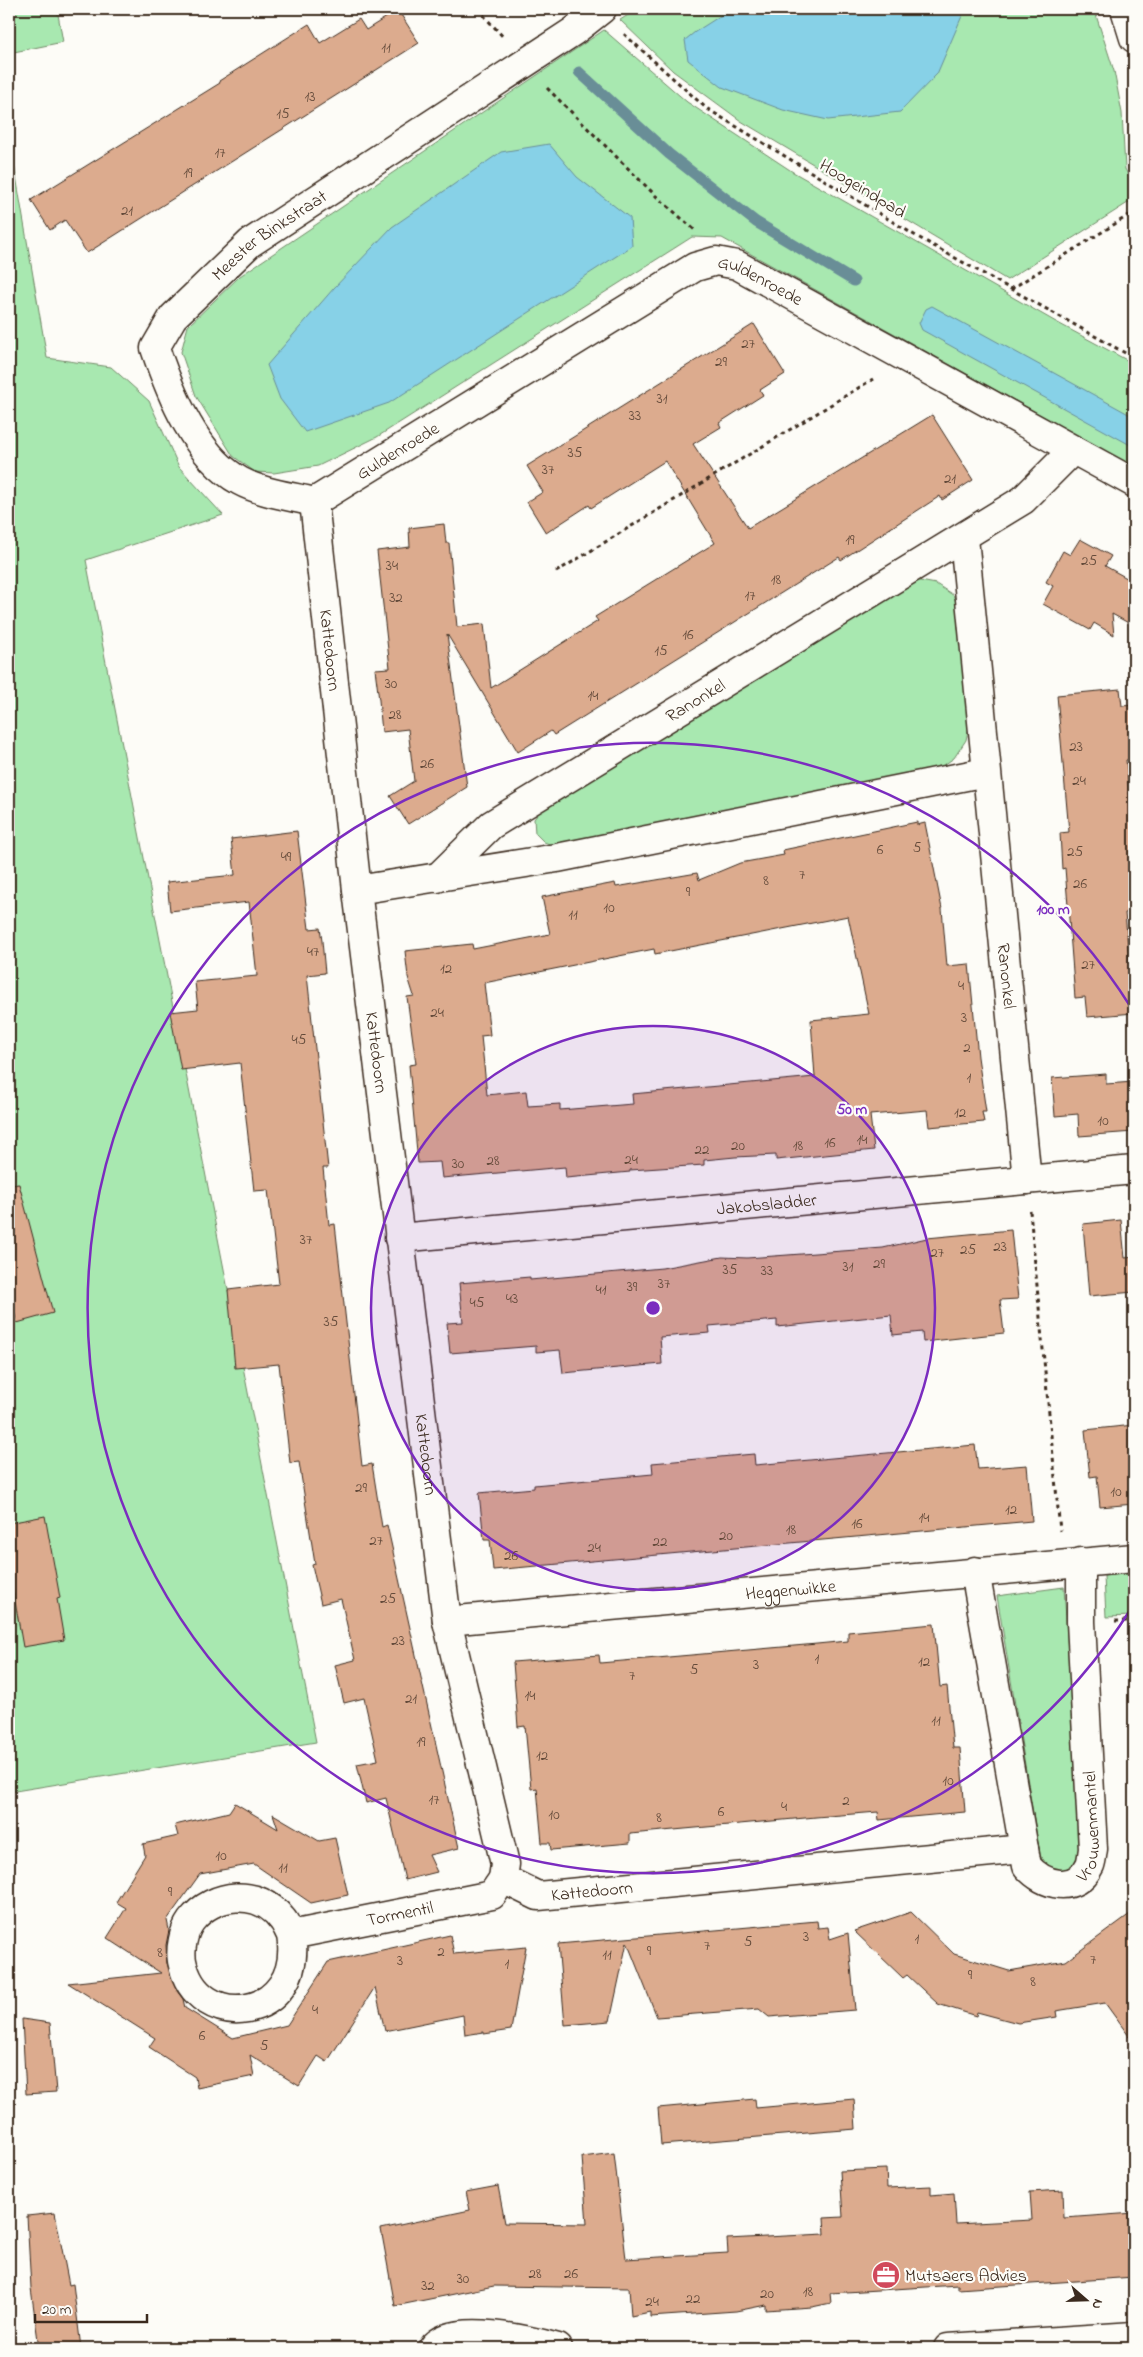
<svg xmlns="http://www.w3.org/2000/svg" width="1143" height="2357" font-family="'Indie Flower',sans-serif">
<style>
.green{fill:#a8e8b0;stroke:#728967}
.water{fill:#87d1e7;stroke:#698e97}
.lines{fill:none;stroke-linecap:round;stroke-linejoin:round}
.stream{stroke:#698e97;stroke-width:11}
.building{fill:#dcab8e;stroke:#3b2a1e;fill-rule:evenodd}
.minor-casing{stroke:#3b2a1e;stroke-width:31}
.path{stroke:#3b2a1e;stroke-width:3;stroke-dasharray:4 4;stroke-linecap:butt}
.minor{stroke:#fdfcf7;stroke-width:28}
.ring{fill:none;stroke:#7b2cbf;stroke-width:2.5}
.labels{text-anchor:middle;stroke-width:4.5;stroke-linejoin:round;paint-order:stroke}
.number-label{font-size:15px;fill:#634a3a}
.street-label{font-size:18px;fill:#3b2a1e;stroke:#fdfcf7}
.poi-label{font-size:18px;fill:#3b2a1e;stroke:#fdfcf7;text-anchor:start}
.centre{fill:#7b2cbf;stroke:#fdfcf7;stroke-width:2.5}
.ring-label{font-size:15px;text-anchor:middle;font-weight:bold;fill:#7b2cbf;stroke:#fdfcf7;stroke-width:4.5;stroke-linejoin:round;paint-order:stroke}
</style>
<rect width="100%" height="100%" fill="#fdfcf7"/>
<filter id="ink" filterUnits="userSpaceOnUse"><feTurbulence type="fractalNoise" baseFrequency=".02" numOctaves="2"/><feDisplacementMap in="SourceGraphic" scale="10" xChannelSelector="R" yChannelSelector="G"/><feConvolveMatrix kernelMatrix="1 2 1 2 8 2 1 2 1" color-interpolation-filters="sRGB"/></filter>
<g filter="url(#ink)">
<g class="green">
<polygon points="9,9 57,9 63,42 9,53"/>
<polygon points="638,9 1094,9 1114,71 1122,113 1125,169 1134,186 1134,199 1007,280 741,121 673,71 620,20"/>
<polygon points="604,30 687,102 793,172 1056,322 1134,364 1134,467 722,238 692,237 377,437 318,466 274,473 255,472 233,456 196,396 181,352 188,326 240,276"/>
<polygon points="9,135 47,358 111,367 149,401 179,467 223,515 86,560 316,1742 9,1792"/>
<polygon points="915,580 936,584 953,595 962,613 971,717 966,740 954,758 941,767 558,847 544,842 535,833 534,819 542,809"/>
<polygon points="1134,1573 1134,1616 1106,1617 1104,1576"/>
<polygon points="1064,1587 1080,1848 1074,1864 1062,1872 1046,1868 1040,1855 997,1596"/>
</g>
<g class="water">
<polygon points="731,9 965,9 937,74 900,112 828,120 783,110 722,87 688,60 685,40 695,32"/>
<polygon points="549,144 577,177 630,218 632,246 389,403 305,432 280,399 267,365 334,288 392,227 501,152"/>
<polygon points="932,306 1134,417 1134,447 922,330 919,323 926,309"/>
</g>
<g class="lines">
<polyline class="stream" points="579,72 669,154 756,222 854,281"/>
</g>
<g class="building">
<polygon points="398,10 419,43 87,253 65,220 50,230 31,200 220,83 219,81 309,24 320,43 359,19 366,30"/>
<polygon points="754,324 785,374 760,390 763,395 719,423 721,427 693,444 748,528 932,415 973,480 942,500 940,496 841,560 839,557 554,735 551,731 518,752 447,634 467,787 408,824 390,796 414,781 408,729 382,732 379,700 375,669 390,668 377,551 410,547 409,528 444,524 446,543 449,543 457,627 484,624 491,688 598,621 595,617 715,543 665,461 591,508 589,505 546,533 527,502 543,492 527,466"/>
<polygon points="1080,539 1111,556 1105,566 1134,582 1134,626 1112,614 1114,635 1094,623 1090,630 1043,604 1053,586 1046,582 1063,551 1070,555"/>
<polygon points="1120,689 1122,706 1134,705 1134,759 1126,760 1134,845 1134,912 1125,913 1134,1013 1087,1017 1085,997 1075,998 1068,906 1065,868 1062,869 1060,833 1069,832 1057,695"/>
<path d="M917 822V825L925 823 942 909 947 966 969 964 978 1057 986 1112H982L984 1122 929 1127 927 1110 870 1115 874 1150 776 1160V1155L735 1157 704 1160V1165L630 1170V1172L566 1178 565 1167 442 1178 440 1162 418 1163 409 1065 416 1064 407 997 414 996 408 977 405 951 472 944 473 949 550 934 542 897 615 883 616 887 697 873 699 880 740 863 784 855 783 850ZM848 916 869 1014 811 1020 815 1077 632 1094 633 1104 560 1110V1104L528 1106 526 1091 487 1095 481 1036 490 1035 484 983 654 949 655 954Z"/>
<polygon points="297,831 309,929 320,928 322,941 325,973 307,975 328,1168 323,1168 329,1225 335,1224 362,1466 372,1464 382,1527 387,1525 459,1848 429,1855 437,1872 405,1880 386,1798 366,1803 357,1764 378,1760 364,1698 344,1703 335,1665 355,1660 341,1599 321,1604 312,1565 315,1564 299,1462 290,1463 279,1364 235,1368 228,1290 279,1284 268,1190 254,1191 240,1063 181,1070 170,1012 198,1009 195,982 257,976 249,902 170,911 167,882 235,875 231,839"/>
<polygon points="1106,1074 1106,1084 1134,1082 1134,1132 1079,1136 1078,1114 1055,1116 1052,1078"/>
<polygon points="19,1184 53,1313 17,1323 9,1292 9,1185"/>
<polygon points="1121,1220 1125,1258 1134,1257 1134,1292 1089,1296 1083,1224"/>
<polygon points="1011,1230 1018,1299 1000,1300 1004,1333 923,1342 922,1332 893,1335 891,1315 777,1327 777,1320 709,1326 710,1333 660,1337 662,1364 563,1373 560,1350 536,1352 536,1346 450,1353 447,1323 463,1322 459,1283 530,1277 530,1280 662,1268 722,1257 747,1258 856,1250 883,1248 927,1238"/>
<polygon points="1134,1425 1134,1504 1100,1507 1097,1476 1090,1477 1085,1430"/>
<polygon points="975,1445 978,1469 1027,1465 1032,1521 493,1570 490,1540 484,1540 479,1493 534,1488 534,1485 653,1474 652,1463 754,1454 755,1465"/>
<polygon points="45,1516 60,1598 57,1599 64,1640 23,1647 9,1567 9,1523"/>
<polygon points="934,1624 940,1687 947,1686 953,1748 960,1748 965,1812 879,1820 878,1812 816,1817 630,1834 630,1843 551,1850 550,1843 542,1843 537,1788 531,1789 525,1726 518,1727 513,1662 599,1655 600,1663 817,1644 848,1641 848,1632"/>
<polygon points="235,1803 278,1829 273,1814 319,1841 335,1838 348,1895 311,1903 254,1864 200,1874 167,1920 169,1930 166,1945 167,1963 177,1991 183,1999 185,2008 233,2038 287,2025 328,1962 450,1935 454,1954 526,1947 511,2030 484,2034 484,2032 465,2035 463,2015 385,2031 375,1987 327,2062 318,2056 299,2086 250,2055 254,2076 197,2088 195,2077 149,2047 155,2038 68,1983 161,1973 107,1938 126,1908 116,1902 145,1855 143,1844 178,1836 175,1825 229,1812"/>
<polygon points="1134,1911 1134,2043 1105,2003 1056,2011 1057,2017 1018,2023 977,2012 976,2016 938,2004 907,1975 903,1978 854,1931 911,1912 954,1954 1009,1971 1066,1961"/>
<polygon points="817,1921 818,1928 828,1927 830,1939 848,1933 855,2010 769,2017 759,2009 657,2017 627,1942 610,2021 565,2025 558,1944"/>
<polygon points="22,2019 50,2023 56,2092 26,2094"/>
<polygon points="755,2099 756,2108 854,2099 856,2129 661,2145 658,2108"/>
<polygon points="614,2153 626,2259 728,2253 727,2239 825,2234 824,2218 843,2217 840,2171 886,2169 887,2188 931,2186 931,2195 954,2193 956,2224 1032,2220 1030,2192 1063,2190 1064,2218 1134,2213 1134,2277 958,2289 958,2285 830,2293 831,2303 812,2307 766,2310 766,2305 736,2311 650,2317 650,2312 631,2316 629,2288 494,2286 395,2306 381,2229 470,2210 466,2192 498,2186 505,2223 587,2224 582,2157"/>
<polygon points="55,2213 69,2285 73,2284 81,2348 39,2348 31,2288 27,2216"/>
</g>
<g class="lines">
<defs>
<g id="minor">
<polyline points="1125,9 1134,38"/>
<path id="s1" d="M314 502 357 890 447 1621 505 1864 503 1879 538 1896 1024 1849"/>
<path id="s2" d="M314 502 695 267 716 261 737 265 1134 483"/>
<path id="s3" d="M314 502C290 496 262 493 240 481 196 457 170 393 155 348L173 317 250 243 574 31 602 9"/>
<path id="s4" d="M964 538 1027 1180"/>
<path id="s5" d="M437 878 491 825 1023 500 1073 450"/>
<polyline points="357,890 557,858 986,772"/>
<path id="s6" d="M399 1238 1134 1170"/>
<path id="s7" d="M975 1571 1027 1866C1044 1886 1076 1894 1090 1865 1092 1860 1092 1854 1093 1849L1081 1622V1562"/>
<path id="s8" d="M447 1621 1134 1558"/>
<path id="s9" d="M291 1935C305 2020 197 2036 182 1961 180 1949 183 1932 191 1921 213 1892 259 1888 282 1919 286 1923 288 1930 291 1935L492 1895 503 1879"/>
<path d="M433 2348C451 2321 532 2341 558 2348"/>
<polyline points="948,2348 1134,2336"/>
</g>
</defs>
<use href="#minor" class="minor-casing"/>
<g class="path">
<polyline points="478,9 504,38"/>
<polyline points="624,34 706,108 916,236 1134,358"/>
<polyline points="547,88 656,196 696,231"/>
<polyline points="1011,289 1134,212"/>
<polyline points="556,572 873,379"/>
<polyline points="1030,1211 1060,1531"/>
<polyline points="1115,1621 1134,1621"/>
</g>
<use href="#minor" class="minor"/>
</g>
</g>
<circle cx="653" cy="1308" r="282" fill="#7b2cbf" fill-opacity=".12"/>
<g class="ring">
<circle cx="653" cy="1308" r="282"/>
<path d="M1132 1607A565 565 0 1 1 1132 1009"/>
</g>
<defs>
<symbol id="office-disc" viewBox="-11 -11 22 22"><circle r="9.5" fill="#d1495b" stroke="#fdfcf7"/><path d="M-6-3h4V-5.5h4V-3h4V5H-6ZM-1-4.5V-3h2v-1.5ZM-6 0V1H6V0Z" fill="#fff"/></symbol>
</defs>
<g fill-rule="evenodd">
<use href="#office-disc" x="870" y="2259" width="32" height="32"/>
</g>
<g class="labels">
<g class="number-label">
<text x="386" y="52">11</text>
<text x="310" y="101">13</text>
<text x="283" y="118">15</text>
<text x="220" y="157">17</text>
<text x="188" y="177">19</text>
<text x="127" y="215">21</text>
<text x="748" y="348">27</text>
<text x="721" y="366">29</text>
<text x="662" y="403">31</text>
<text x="635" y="420">33</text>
<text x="575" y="457">35</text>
<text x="548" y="474">37</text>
<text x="950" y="483">21</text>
<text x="850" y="544">19</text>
<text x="1089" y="565">25</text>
<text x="392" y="570">34</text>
<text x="776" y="584">18</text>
<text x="750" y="600">17</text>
<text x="396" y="602">32</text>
<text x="688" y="639">16</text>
<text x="661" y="655">15</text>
<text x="391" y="688">30</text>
<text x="593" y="700">14</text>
<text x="395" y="719">28</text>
<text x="1076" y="751">23</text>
<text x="427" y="768">26</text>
<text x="1079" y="785">24</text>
<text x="917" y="852">5</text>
<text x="880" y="854">6</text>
<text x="1075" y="856">25</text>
<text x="286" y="861">49</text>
<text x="802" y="879">7</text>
<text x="766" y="885">8</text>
<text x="1080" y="888">26</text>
<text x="688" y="896">9</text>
<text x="609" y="912">10</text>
<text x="573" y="919">11</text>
<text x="313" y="956">47</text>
<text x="1088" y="969">27</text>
<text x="446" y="973">12</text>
<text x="961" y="990">4</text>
<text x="437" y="1017">24</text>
<text x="964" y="1022">3</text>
<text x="299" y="1044">45</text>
<text x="967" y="1052">2</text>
<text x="969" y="1082">1</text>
<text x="960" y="1117">12</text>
<text x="1103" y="1125">10</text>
<text x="862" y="1144">14</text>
<text x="830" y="1147">16</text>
<text x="738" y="1150">20</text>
<text x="798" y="1150">18</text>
<text x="702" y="1154">22</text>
<text x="631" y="1164">24</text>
<text x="493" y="1165">28</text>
<text x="458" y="1168">30</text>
<text x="306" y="1244">37</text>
<text x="1000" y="1251">23</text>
<text x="968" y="1254">25</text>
<text x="937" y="1257">27</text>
<text x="879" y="1268">29</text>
<text x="848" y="1271">31</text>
<text x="730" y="1274">35</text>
<text x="767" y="1275">33</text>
<text x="664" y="1288">37</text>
<text x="632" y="1291">39</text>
<text x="601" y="1294">41</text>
<text x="512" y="1303">43</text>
<text x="477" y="1307">45</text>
<text x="331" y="1326">35</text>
<text x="361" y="1492">29</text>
<text x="1116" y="1496">10</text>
<text x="1011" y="1514">12</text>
<text x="924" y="1522">14</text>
<text x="857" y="1528">16</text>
<text x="791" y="1534">18</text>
<text x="726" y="1540">20</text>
<text x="376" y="1545">27</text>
<text x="660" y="1546">22</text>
<text x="594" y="1552">24</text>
<text x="511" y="1560">26</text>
<text x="388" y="1603">25</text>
<text x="398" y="1645">23</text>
<text x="817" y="1663">1</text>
<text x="924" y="1666">12</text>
<text x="756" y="1669">3</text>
<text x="694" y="1674">5</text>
<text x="632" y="1680">7</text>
<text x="530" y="1700">14</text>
<text x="411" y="1703">21</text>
<text x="936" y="1725">11</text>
<text x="421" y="1746">19</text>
<text x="542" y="1760">12</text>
<text x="948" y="1785">10</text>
<text x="434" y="1804">17</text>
<text x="846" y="1805">2</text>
<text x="784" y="1811">4</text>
<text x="721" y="1816">6</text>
<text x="554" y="1819">10</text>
<text x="659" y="1822">8</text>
<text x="221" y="1860">10</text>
<text x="283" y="1872">11</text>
<text x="170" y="1896">9</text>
<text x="806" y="1941">3</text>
<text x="917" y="1943">1</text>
<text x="748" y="1946">5</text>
<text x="707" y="1950">7</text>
<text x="649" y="1955">9</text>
<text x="441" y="1956">2</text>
<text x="160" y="1957">8</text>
<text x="607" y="1959">11</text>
<text x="1093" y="1964">7</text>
<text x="400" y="1965">3</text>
<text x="507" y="1968">1</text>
<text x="970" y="1979">9</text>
<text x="1033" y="1986">8</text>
<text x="315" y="2014">4</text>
<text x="202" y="2040">6</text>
<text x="264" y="2050">5</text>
<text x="535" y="2278">28</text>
<text x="571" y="2278">26</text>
<text x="463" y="2283">30</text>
<text x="428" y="2290">32</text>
<text x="808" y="2296">18</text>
<text x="767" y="2298">20</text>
<text x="693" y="2303">22</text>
<text x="652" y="2306">24</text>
</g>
<g class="street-label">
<text transform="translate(863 188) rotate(31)" y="6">Hoogeindpad</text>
<text dy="6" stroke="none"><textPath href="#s3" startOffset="401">Meester Binkstraat</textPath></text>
<text dy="6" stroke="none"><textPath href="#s2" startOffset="518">Guldenroede</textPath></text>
<text dy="6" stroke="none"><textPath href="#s2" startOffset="98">Guldenroede</textPath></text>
<text dy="6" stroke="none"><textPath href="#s1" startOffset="149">Kattedoorn</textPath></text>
<text dy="6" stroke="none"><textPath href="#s5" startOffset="315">Ranonkel</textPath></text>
<text dy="6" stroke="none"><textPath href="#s4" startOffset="440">Ranonkel</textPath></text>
<text dy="6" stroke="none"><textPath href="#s1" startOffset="554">Kattedoorn</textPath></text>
<text dy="6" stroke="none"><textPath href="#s6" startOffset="369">Jakobsladder</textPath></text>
<text dy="6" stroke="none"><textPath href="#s1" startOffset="959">Kattedoorn</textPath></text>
<text dy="6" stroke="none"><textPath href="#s8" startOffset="345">Heggenwikke</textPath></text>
<text dy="6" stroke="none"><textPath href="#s7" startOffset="414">Vrouwenmantel</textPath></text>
<text dy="6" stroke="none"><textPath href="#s1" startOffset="1485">Kattedoorn</textPath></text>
<text dy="6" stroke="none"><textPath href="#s9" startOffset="461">Tormentil</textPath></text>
</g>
<g class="poi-label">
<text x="905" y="2281">Mutsaers Advies</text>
</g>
</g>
<circle cx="653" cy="1308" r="8" class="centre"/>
<g class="ring-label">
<text x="1053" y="914">100 m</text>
<text x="852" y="1114">50 m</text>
</g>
<rect width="1143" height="2357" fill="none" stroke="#fdfcf7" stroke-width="30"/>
<rect x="15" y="15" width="1113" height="2327" fill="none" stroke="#3b2a1e" stroke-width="2" filter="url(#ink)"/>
<g transform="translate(1086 2300) rotate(110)" stroke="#fdfcf7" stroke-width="4" paint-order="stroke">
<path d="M0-4L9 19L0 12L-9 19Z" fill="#3b2a1e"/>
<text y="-8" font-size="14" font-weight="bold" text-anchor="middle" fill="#3b2a1e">N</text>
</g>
<path d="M35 2314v8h112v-8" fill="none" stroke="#3b2a1e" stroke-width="2.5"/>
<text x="42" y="2314" font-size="15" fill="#3b2a1e" stroke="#fdfcf7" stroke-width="4" paint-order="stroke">20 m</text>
</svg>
